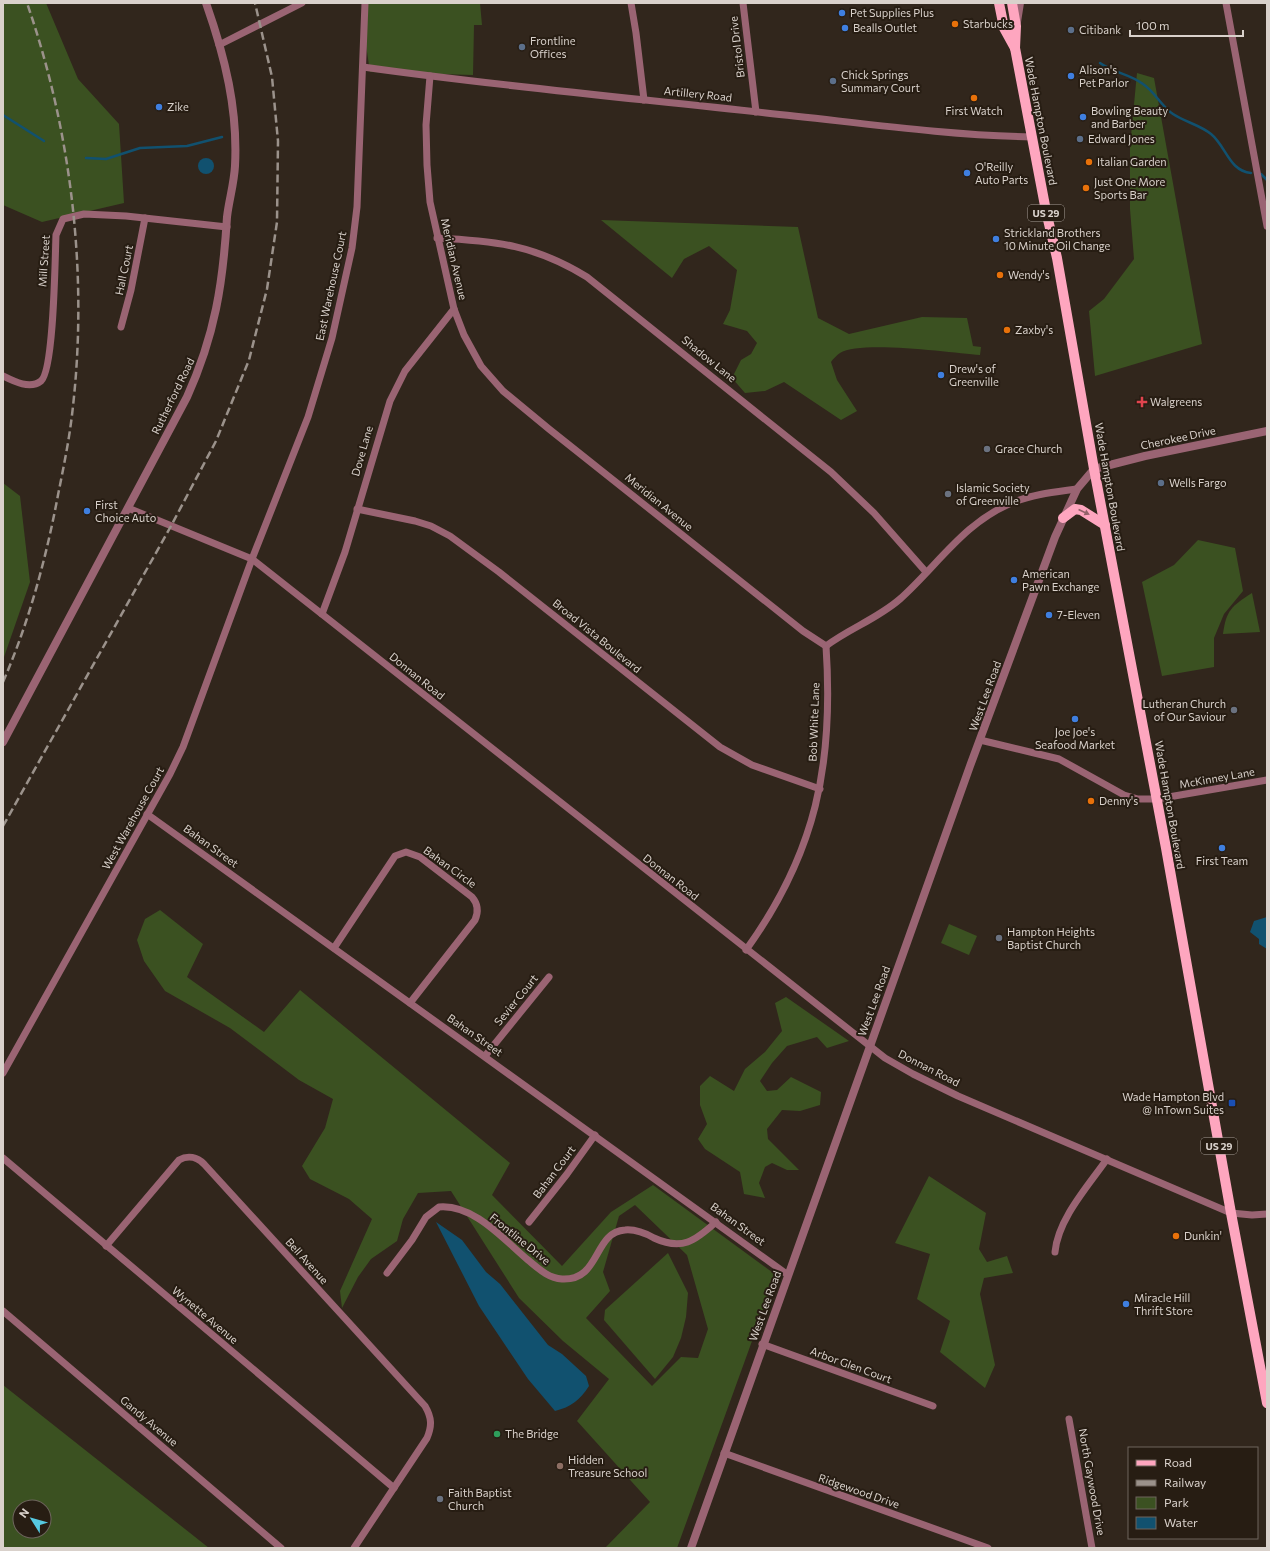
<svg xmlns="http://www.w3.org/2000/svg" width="1270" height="1551" font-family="Commissioner,sans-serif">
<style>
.green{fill:#3b5121;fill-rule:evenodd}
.water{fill:#11516f}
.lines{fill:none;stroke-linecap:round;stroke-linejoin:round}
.stream{stroke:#11516f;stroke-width:2.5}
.minor{stroke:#9a6473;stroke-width:7}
.tertiary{stroke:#9a6473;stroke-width:8}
.primary{stroke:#fea6bf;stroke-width:10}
.rail{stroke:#9b928b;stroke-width:2.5;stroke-dasharray:8 4;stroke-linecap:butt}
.oneway{fill:#926269}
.shop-dot{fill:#3f7fe0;stroke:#271d13;stroke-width:1.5}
.food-dot{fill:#e8710a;stroke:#271d13;stroke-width:1.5}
.service-dot{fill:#5c6f8a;stroke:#271d13;stroke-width:1.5}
.health-dot{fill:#e0444e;stroke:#271d13;stroke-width:1.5}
.worship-dot{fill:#6b7280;stroke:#271d13;stroke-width:1.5}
.transit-dot{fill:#1a4fb4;stroke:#271d13;stroke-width:1.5}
.leisure-dot{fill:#2e9e5b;stroke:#271d13;stroke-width:1.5}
.education-dot{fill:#8d6e63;stroke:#271d13;stroke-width:1.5}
.labels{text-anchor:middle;stroke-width:4;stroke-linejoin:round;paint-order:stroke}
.shield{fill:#271d13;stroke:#a49b94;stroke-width:1}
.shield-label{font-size:10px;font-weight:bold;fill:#d9d1cb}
.poi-label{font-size:11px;fill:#d9d1cb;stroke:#271d13;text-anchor:start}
.street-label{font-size:11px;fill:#d9d1cb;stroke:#271d13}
</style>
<rect width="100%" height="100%" fill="#31261c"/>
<g class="green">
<polygon points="3,3 46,3 78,79 119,124 124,203 42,222 3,205"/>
<polygon points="368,3 480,3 482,25 474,25 473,75 370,72 366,45"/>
<polygon points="1137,73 1154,78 1202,344 1095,376 1089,311 1104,299 1134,259 1130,209 1130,146"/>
<path d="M601 220 798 227 818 318 849 334 922 317 967 318 973 346 981 347 980 355C952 353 861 340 840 353 837 355 833 359 831 362L837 380 857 411 841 420 784 382 765 391 745 393 732 378 741 360 751 354 757 343 747 331 723 324 730 310 737 270 709 246 684 259 672 278Z"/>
<polygon points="3,483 20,496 30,582 3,660"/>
<polygon points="1198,540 1235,548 1243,591 1224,614 1214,638 1214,667 1162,676 1142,582 1174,565"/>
<path d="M1252 593 1260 632 1223 634C1226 610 1232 606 1252 593Z"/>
<path d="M160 910 203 944 187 977 264 1032 300 990 510 1163 492 1195 562 1266 611 1212 653 1185 776 1275 677 1548H605L650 1502 577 1421 609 1379 563 1341 519 1298 451 1191 418 1193 403 1219 397 1241 371 1259 358 1277 342 1308 340 1291 372 1219 349 1199 310 1179 302 1166 325 1128 333 1099 299 1080 230 1028 165 991 144 961 137 940 145 919ZM635 1205 687 1255 708 1329 698 1358 681 1357 652 1386 586 1318 610 1291 603 1272 619 1216Z"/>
<polygon points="949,924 977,936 969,955 941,943"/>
<polygon points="786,997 849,1041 827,1048 817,1037 787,1046 772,1063 760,1081 767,1091 777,1090 791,1077 821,1092 820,1105 800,1111 782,1110 767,1129 768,1139 799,1170 787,1170 772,1163 765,1167 759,1183 765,1198 744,1194 740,1172 705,1149 698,1139 707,1124 700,1105 700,1086 710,1076 734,1091 745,1069 765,1052 782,1031 775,1003"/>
<polygon points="929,1176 986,1213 979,1249 987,1262 1007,1256 1013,1273 984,1278 980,1294 995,1365 985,1388 940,1352 950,1321 917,1299 930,1254 895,1243"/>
<polygon points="668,1253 688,1293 686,1317 681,1338 673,1357 655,1379 604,1320 605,1310"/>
<path d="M3 1385 209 1548H3ZM20 1507H44V1531H20Z"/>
</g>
<g class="water">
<circle cx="206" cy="166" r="8"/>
<polygon points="1267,917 1267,949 1259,944 1259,939 1250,932 1254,921"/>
<path d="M436 1222 462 1240 486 1272 500 1284 548 1345 562 1354 586 1376 589 1386C580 1400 571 1407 555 1411L528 1379 479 1306Z"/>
</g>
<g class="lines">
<g class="stream">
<path d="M1100 63C1114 73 1130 74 1143 84 1155 92 1161 106 1173 114 1185 122 1200 125 1211 134 1226 146 1229 171 1251 173"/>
<polyline points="3,115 44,141"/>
<polyline points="86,158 106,159 140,148 187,146 222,137"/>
<polyline points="1261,174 1267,180"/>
</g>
<g class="minor">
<polyline points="631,3 636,33 644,100"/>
<polyline points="743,3 756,112"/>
<polyline points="1226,3 1267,226"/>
<polyline points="219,45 302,3"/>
<path d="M363 67C497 86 631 98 766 113 855 122 943 135 1032 137"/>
<polyline points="430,76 426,125 427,165 430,202 454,309 464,335 481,366 503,391 549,429 803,631 826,646"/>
<path d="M437 238C497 241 535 245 587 277L831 472 874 513 926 572"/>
<polyline points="121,327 131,290 145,218"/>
<path d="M3 376C13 381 30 390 41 381 54 370 55 258 56 235L63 219 84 214 126 216 227 227"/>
<polyline points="128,508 252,559 885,1058 913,1074 958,1096 1231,1213 1252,1215 1267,1214"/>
<polyline points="357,509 415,521 431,526 450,536 499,572 720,747 752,765 820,789"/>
<polyline points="322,614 345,552 390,401 405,371 454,309"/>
<path d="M826 646C850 628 877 619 900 599 938 565 965 521 1014 502 1034 494 1056 492 1077 489"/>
<polyline points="980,740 1059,759 1124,795 1138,799 1157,799 1267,780"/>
<polyline points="147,814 788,1275"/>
<path d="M334 948 395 856 406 852 420 857 472 897C478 904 479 911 475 920L410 1003"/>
<path d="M746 950C816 853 834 764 826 646"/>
<polyline points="485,1056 549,977"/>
<polyline points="3,1073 170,774 183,747 252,559 308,417 332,338 352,248 357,207 365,3"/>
<polyline points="3,1158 394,1488"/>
<polyline points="529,1222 567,1174 595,1135"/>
<path d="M106 1246 179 1160C188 1155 197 1157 204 1164L425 1406C432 1418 432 1426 427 1438L354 1548"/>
<path d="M1055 1252C1058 1219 1088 1186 1107 1159"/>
<path d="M387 1273 412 1240 426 1217 439 1207C474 1204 504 1240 528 1260 539 1269 548 1278 562 1279 601 1281 593 1232 625 1230 636 1229 645 1233 654 1238 682 1251 695 1241 716 1222"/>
<polyline points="3,1311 281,1548"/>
<polyline points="762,1344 933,1406"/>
<polyline points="1069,1419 1092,1548"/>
<polyline points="724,1453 988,1548"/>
</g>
<g class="tertiary">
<polyline points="1017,22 1020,3"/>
<path d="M3 742 187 397C215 335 223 284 227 217 229 200 234 184 235 166 238 109 225 57 206 3"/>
<polyline points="691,1548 970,766 1055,537 1077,489 1094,469 1145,456 1267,431"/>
</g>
<g class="primary">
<polyline points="999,3 1004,28 1015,48"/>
<polyline points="1012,3 1016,26 1015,48 1046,211 1057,258 1094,469 1166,848 1231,1213 1267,1403"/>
<polyline points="1063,518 1075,509 1081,510 1105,525"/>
</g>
<g class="rail">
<path d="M3 682C29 622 46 559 58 495 64 465 70 436 73 406 88 272 71 130 27 3"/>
<polyline points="3,826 171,526 216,441 249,360 267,289 277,222 278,141 272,77 255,3"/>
</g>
</g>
<defs><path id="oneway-solid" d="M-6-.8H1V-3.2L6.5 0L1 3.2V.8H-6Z"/></defs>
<use class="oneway" href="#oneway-solid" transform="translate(1084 512) rotate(25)"/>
<g class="shop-dot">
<circle cx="842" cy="13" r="4"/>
<circle cx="845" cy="28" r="4"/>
<circle cx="1071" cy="76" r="4"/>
<circle cx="159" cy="107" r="4"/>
<circle cx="1083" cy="117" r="4"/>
<circle cx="967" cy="173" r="4"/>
<circle cx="996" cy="239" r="4"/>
<circle cx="941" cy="375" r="4"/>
<circle cx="87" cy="511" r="4"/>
<circle cx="1014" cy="580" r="4"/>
<circle cx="1049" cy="615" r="4"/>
<circle cx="1075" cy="719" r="4"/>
<circle cx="1222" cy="848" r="4"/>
<circle cx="1126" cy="1304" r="4"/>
</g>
<g class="food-dot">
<circle cx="955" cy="24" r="4"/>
<circle cx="974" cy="98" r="4"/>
<circle cx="1089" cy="162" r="4"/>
<circle cx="1086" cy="188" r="4"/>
<circle cx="1000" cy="275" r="4"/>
<circle cx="1007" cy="330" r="4"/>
<circle cx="1091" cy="801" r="4"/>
<circle cx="1176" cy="1236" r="4"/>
</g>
<g class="service-dot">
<circle cx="1071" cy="30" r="4"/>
<circle cx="522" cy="47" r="4"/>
<circle cx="833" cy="81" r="4"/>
<circle cx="1080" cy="139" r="4"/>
<circle cx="1161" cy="483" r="4"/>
</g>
<path class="health-dot" d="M1140 396h4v4h4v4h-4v4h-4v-4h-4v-4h4z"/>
<g class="worship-dot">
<circle cx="987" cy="449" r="4"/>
<circle cx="948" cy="494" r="4"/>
<circle cx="1234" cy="710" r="4"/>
<circle cx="999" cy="938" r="4"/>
<circle cx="440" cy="1499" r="4"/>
</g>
<rect class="transit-dot" x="1228" y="1099" width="8" height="8" rx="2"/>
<circle class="leisure-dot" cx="497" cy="1434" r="4"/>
<circle class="education-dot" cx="560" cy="1466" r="4"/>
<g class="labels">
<g class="shield">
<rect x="1028" y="205" width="36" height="16" rx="3"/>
<rect x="1201" y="1138" width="36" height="16" rx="3"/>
</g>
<g class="shield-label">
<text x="1046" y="217">US 29</text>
<text x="1219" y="1150">US 29</text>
</g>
<g class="poi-label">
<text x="850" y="17">Pet Supplies Plus</text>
<text x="963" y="28">Starbucks</text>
<text x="853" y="32">Bealls Outlet</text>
<text x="1079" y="34">Citibank</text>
<text x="530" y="45">Frontline<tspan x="530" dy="13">Offices</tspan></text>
<text x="1079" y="74">Alison's<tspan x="1079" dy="13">Pet Parlor</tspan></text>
<text x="841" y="79">Chick Springs<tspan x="841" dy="13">Summary Court</tspan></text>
<text x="167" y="111">Zike</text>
<text x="974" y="115" text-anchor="middle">First Watch</text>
<text x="1091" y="115">Bowling Beauty<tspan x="1091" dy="13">and Barber</tspan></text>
<text x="1088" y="143">Edward Jones</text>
<text x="1097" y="166">Italian Garden</text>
<text x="975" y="171">O'Reilly<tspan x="975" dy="13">Auto Parts</tspan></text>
<text x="1094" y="186">Just One More<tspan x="1094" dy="13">Sports Bar</tspan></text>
<text x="1004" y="237">Strickland Brothers<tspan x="1004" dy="13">10 Minute Oil Change</tspan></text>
<text x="1008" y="279">Wendy's</text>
<text x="1015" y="334">Zaxby's</text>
<text x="949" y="373">Drew's of<tspan x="949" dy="13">Greenville</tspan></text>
<text x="1150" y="406">Walgreens</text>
<text x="995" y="453">Grace Church</text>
<text x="1169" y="487">Wells Fargo</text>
<text x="956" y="492">Islamic Society<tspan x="956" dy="13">of Greenville</tspan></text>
<text x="95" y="509">First<tspan x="95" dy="13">Choice Auto</tspan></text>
<text x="1022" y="578">American<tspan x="1022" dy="13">Pawn Exchange</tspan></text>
<text x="1057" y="619">7-Eleven</text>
<text x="1226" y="708" text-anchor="end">Lutheran Church<tspan x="1226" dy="13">of Our Saviour</tspan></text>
<text x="1075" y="736" text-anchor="middle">Joe Joe's<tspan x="1075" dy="13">Seafood Market</tspan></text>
<text x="1099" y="805">Denny's</text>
<text x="1222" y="865" text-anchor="middle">First Team</text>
<text x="1007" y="936">Hampton Heights<tspan x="1007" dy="13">Baptist Church</tspan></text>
<text x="1224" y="1101" text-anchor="end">Wade Hampton Blvd<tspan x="1224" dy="13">@ InTown Suites</tspan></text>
<text x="1184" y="1240">Dunkin'</text>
<text x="1134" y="1302">Miracle Hill<tspan x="1134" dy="13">Thrift Store</tspan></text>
<text x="505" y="1438">The Bridge</text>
<text x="568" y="1464">Hidden<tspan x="568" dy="13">Treasure School</tspan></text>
<text x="448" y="1497">Faith Baptist<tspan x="448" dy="13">Church</tspan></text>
</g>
<g class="street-label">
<text transform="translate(737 47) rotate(-97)" y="4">Bristol Drive</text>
<text transform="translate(698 94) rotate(6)" y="4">Artillery Road</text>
<text transform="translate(1041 121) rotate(79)" y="4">Wade Hampton Boulevard</text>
<text transform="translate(454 259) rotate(77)" y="4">Meridian Avenue</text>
<text transform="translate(44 261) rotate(-86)" y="4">Mill Street</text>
<text transform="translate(124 270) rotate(-78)" y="4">Hall Court</text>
<text transform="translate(331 286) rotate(-78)" y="4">East Warehouse Court</text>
<text transform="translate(709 359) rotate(39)" y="4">Shadow Lane</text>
<text transform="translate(173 396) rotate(-64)" y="4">Rutherford Road</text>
<text transform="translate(1178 438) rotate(-12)" y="4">Cherokee Drive</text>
<text transform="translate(362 451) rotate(-74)" y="4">Dove Lane</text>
<text transform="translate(1110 487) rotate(80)" y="4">Wade Hampton Boulevard</text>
<text transform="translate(659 502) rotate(39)" y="4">Meridian Avenue</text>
<text transform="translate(597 636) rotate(39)" y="4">Broad Vista Boulevard</text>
<text transform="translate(417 676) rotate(39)" y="4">Donnan Road</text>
<text transform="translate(985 696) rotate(-70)" y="4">West Lee Road</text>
<text transform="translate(814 722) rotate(-88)" y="4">Bob White Lane</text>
<text transform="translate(1217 778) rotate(-10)" y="4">McKinney Lane</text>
<text transform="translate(1170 805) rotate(80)" y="4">Wade Hampton Boulevard</text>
<text transform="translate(133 818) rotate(-61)" y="4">West Warehouse Court</text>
<text transform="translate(211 846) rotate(36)" y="4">Bahan Street</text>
<text transform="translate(450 867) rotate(36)" y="4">Bahan Circle</text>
<text transform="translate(671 877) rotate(38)" y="4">Donnan Road</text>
<text transform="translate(516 1000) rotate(-51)" y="4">Sevier Court</text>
<text transform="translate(874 1001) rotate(-70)" y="4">West Lee Road</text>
<text transform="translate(475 1035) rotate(35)" y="4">Bahan Street</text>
<text transform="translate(929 1068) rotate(27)" y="4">Donnan Road</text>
<text transform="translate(554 1172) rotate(-53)" y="4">Bahan Court</text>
<text transform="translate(738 1224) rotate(36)" y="4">Bahan Street</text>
<text transform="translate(520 1239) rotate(39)" y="4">Frontline Drive</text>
<text transform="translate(307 1261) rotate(48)" y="4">Bell Avenue</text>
<text transform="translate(765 1306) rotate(-70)" y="4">West Lee Road</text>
<text transform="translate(205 1315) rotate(40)" y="4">Wynette Avenue</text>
<text transform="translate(851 1365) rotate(20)" y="4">Arbor Glen Court</text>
<text transform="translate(149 1421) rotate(40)" y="4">Gandy Avenue</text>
<text transform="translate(1092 1482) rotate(80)" y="4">North Gaywood Drive</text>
<text transform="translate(859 1491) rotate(19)" y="4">Ridgewood Drive</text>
</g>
</g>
<rect width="1270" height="1551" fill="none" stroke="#d9d1cb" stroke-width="8"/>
<rect x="1128" y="1447" width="130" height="92" fill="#271d13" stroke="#6e655d"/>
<rect x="1136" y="1460" width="20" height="6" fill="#fea6bf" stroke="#6e655d"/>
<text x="1164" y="1467" font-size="12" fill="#d9d1cb">Road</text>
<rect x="1136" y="1480" width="20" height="6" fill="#9b928b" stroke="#6e655d"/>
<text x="1164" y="1487" font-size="12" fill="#d9d1cb">Railway</text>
<rect x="1136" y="1497" width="20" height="12" fill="#3b5121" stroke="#6e655d"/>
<text x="1164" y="1507" font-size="12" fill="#d9d1cb">Park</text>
<rect x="1136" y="1517" width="20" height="12" fill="#11516f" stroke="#6e655d"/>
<text x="1164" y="1527" font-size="12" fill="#d9d1cb">Water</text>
<g transform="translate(32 1519) rotate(307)"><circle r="19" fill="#271d13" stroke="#6e655d"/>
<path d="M0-3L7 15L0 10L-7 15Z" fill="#56c9e1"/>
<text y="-6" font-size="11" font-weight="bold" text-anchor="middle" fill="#d9d1cb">N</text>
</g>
<path d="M1130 30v6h113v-6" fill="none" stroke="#d9d1cb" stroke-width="2"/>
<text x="1136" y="30" font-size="12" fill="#d9d1cb" stroke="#271d13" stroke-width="3" paint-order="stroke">100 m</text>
</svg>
